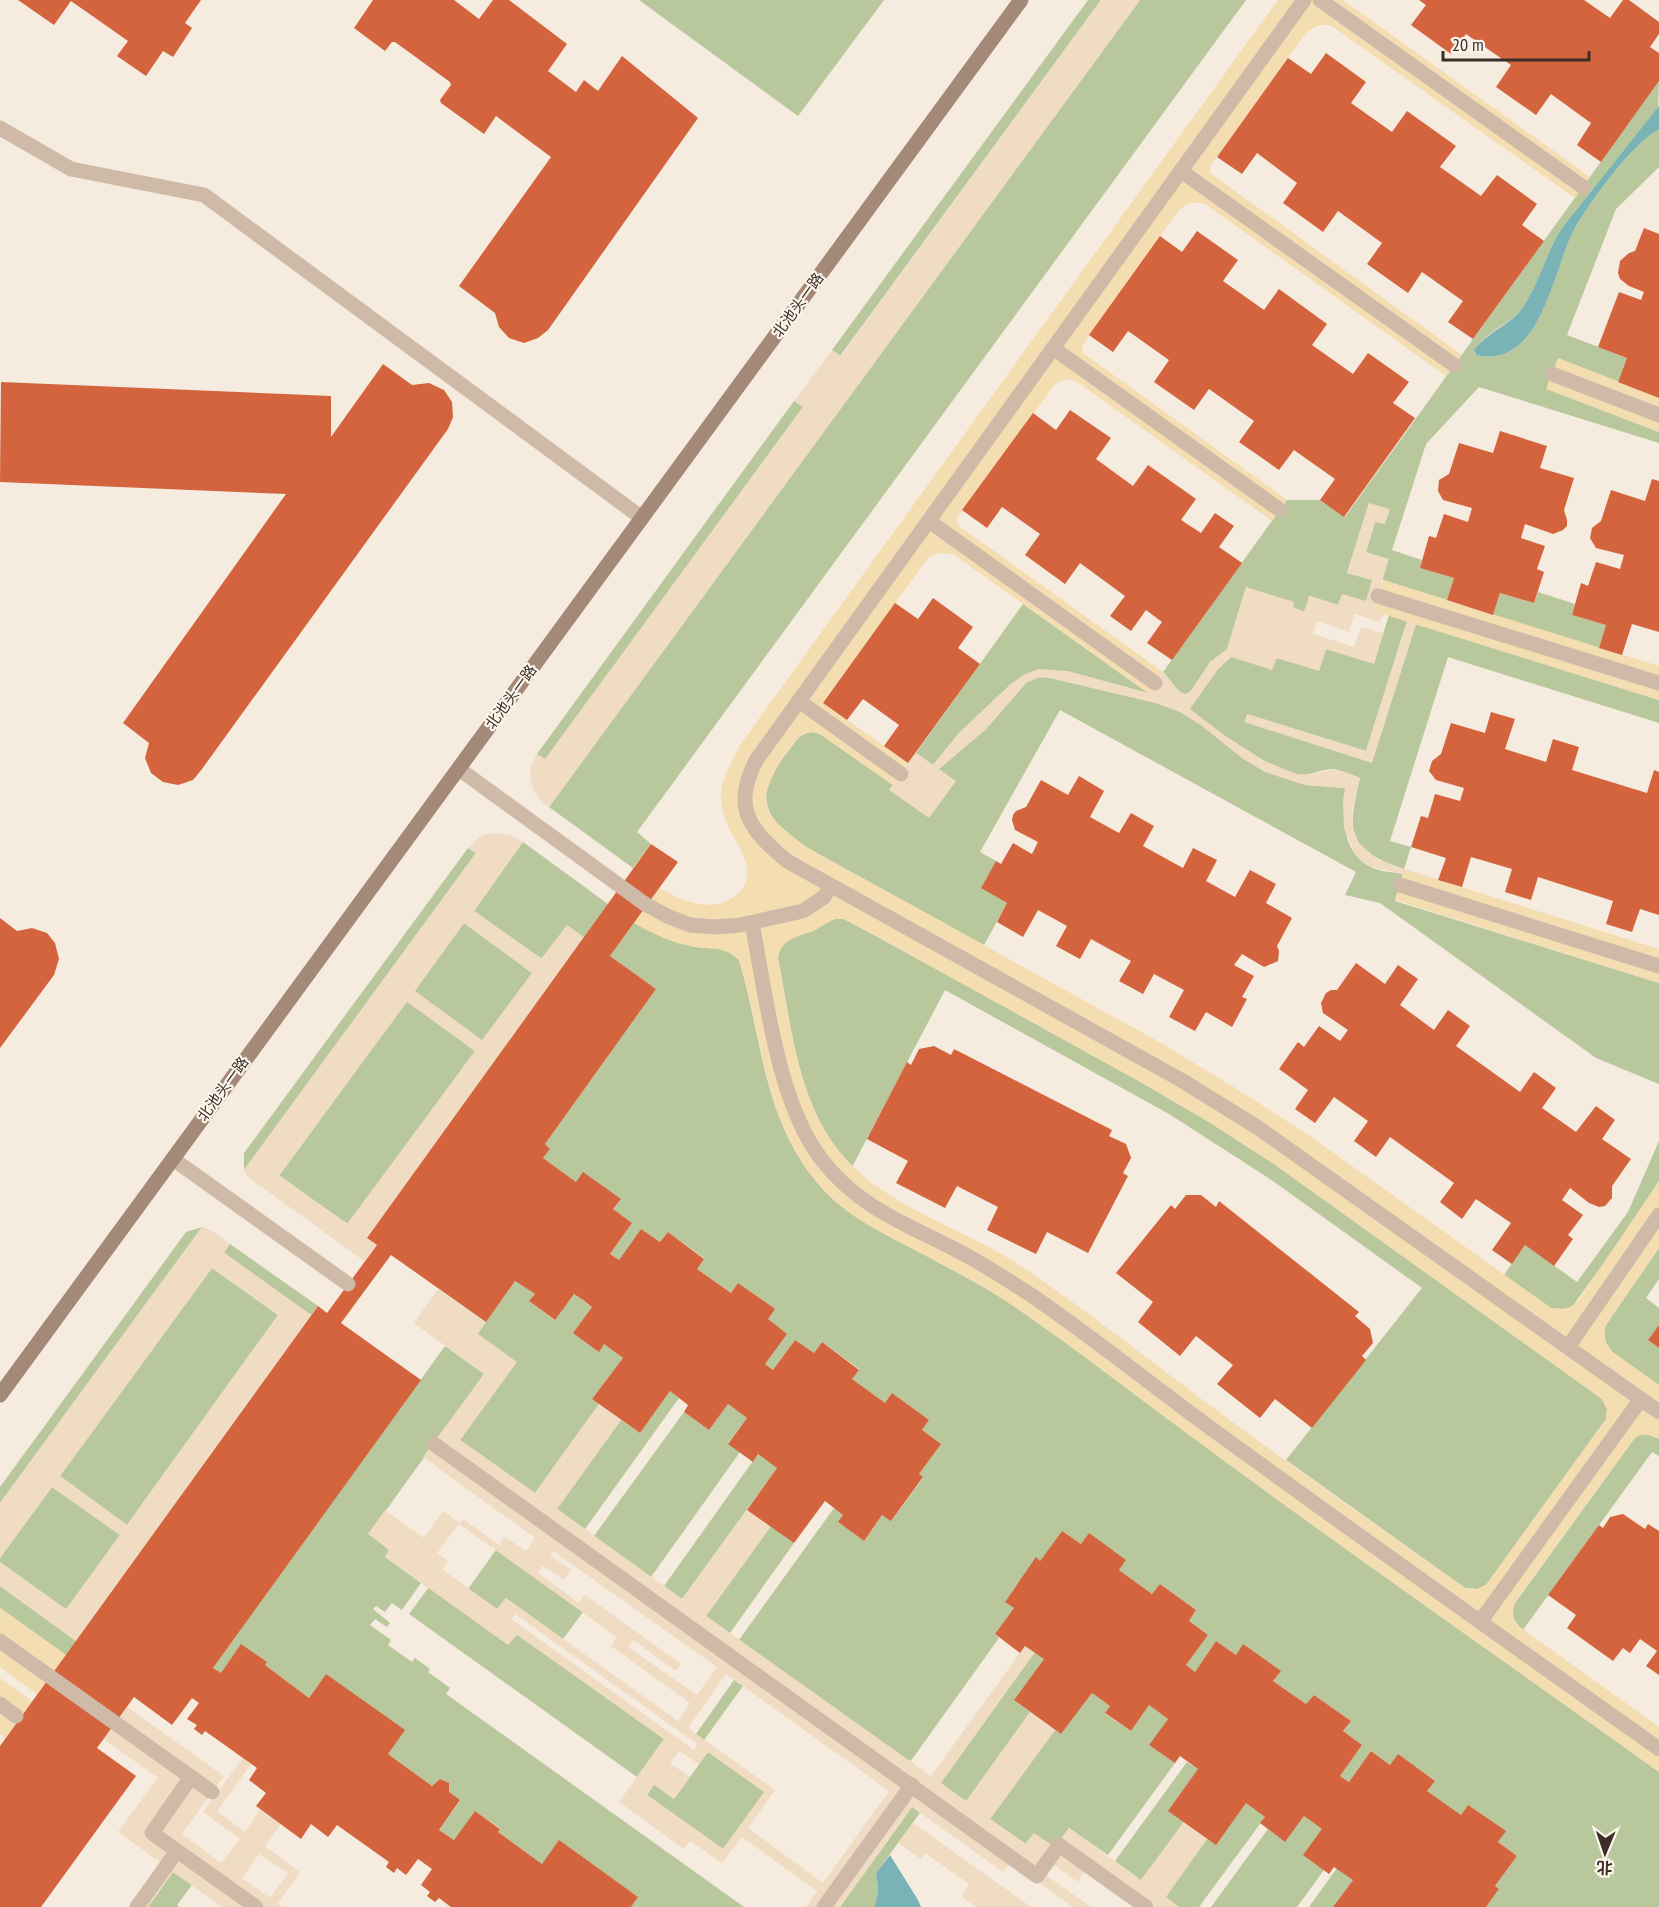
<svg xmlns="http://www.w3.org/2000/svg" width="1659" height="1907" font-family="'PT Sans Narrow','Noto Sans SC',sans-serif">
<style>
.green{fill:#b8c79c}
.sand{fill:#f4deb1;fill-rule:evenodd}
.plaza{fill:#efdcc3;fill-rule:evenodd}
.water{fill:#79b3b6}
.building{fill:#d3643e}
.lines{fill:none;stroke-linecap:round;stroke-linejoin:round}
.lane{stroke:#cfbaa8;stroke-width:15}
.street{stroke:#cfbaa8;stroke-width:15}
.secondary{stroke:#a48979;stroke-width:15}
.labels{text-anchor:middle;stroke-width:4.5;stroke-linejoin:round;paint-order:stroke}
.street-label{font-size:15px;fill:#3c2f29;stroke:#fcf5eb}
</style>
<rect width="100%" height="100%" fill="#f5ebde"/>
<g class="green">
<polygon points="639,0 884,0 798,116"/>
<polygon points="1088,0 1101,0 840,356 832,350"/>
<polygon points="1140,0 1246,0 637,832 651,844 633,868 549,807"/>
<path d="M1659 81 1658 108 1562 228C1546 253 1540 284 1522 308 1510 325 1482 333 1474 352L1476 355C1543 370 1553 266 1576 226 1593 198 1631 145 1659 129V167L1616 209 1567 335 1627 358 1618 382 1559 359 1547 389 1659 432V443L1479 387 1426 444 1392 550 1422 560 1420 568 1454 578 1447 600 1383 580 1366 552 1375 522 1369 503 1347 573 1373 580 1366 602 1338 605 1310 596 1304 612 1246 587 1227 650 1210 662 1191 691 1186 694 1180 693 1163 672 1287 500H1320L1345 517Z"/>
<polygon points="794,401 803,407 545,760 537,754"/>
<polygon points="1538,592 1575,604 1572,615 1606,625 1599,648 1493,615 1500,593 1534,603"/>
<polygon points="1023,604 1148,693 1067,671 1012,683 959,733 933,765 916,753"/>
<path d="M1389 615 1407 621 1366 751 1247 714 1372 762 1416 624 1659 700V723L1448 657 1390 841 1411 847 1404 869C1346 849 1347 833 1360 778 1352 775 1341 770 1333 769 1320 769 1310 777 1297 774 1259 766 1219 732 1189 709L1218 669 1231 657 1276 658 1319 670 1326 649 1374 663Z"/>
<path d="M1046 677 1156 703 1180 712 1305 785 1346 788C1341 815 1342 853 1371 867 1381 872 1393 872 1403 874L1395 901 1659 983V1084L1596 1058 1380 903 1345 895 1356 872 1060 710 980 852 996 861 981 888 1007 903 984 945 806 847C797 840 788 833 780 826 748 794 779 764 799 737 807 732 811 731 820 734L893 785 889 790 939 769 986 729 1027 682 1037 678Z"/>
<polygon points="523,842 608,904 584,937 542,959 474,911"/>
<polygon points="468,848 476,853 244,1170 244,1153"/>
<path d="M835 919H844L885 941 1137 1080 1209 1122 1274 1164 1602 1399 1607 1409 1606 1419 1486 1585 1478 1589 1465 1588 1286 1460 1422 1288 1273 1181 1169 1114 945 990 852 1167C845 1159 838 1151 832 1142 796 1089 790 1019 778 958 781 938 797 937 813 931 821 927 827 922 835 919Z"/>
<polygon points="464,923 532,973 482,1041 414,991"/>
<path d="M634 923C652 933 670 942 691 946 709 950 725 945 739 960 762 1036 762 1114 815 1180 841 1213 877 1230 913 1249 949 1268 985 1286 1018 1309 1076 1349 1131 1392 1188 1434 1343 1549 1502 1659 1659 1772V1907H1486L1499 1889 1495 1886 1517 1856 1498 1842 1505 1831 1468 1805 1461 1815 1427 1791 1435 1781 1398 1755 1390 1765 1371 1751 1349 1782 1340 1776 1362 1745 1343 1731 1351 1721 1314 1695 1306 1704 1273 1681 1280 1671 1243 1645 1236 1655 1216 1641 1195 1672 1186 1665 1208 1635 1189 1621 1196 1610 1160 1584 1152 1594 1119 1570 1126 1560 1089 1534 1081 1544 1062 1531 1040 1561 1036 1558 1005 1602 1014 1608 995 1634 999 1638 910 1762 739 1640 834 1508 843 1515 838 1522 864 1541 882 1515 892 1520 923 1478 919 1474 941 1444 922 1430 929 1420 893 1394 885 1403 852 1379 859 1369 822 1342 814 1353 795 1340 773 1370 765 1364 768 1319 774 1309 738 1283 731 1293 697 1269 704 1258 668 1232 660 1242 641 1229 619 1260 610 1254 632 1223 613 1209 621 1199 576 1182 543 1158 550 1149 545 1144 656 989 610 956Z"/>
<polygon points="407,1001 475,1051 348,1224 279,1176"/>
<polygon points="1659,1141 1659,1181 1632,1224 1572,1307 1559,1310 1551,1308 1504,1275 1525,1245 1577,1282 1628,1212"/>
<polygon points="202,1227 0,1503 0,1487 186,1232"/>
<polygon points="230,1244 318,1306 311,1315 223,1252"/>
<polygon points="1659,1248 1659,1279 1646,1298 1659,1308 1659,1325 1648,1340 1659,1348 1659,1385 1613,1353 1606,1343 1604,1332 1605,1327 1616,1310"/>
<polygon points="212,1268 278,1315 127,1525 60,1476"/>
<polygon points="515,1281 535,1294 529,1301 554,1320 574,1294 592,1307 573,1333 604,1344 623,1358 592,1399 599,1404 535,1493 460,1440 516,1363 477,1334"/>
<polygon points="445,1346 484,1374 369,1534 389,1550 385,1557 421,1583 402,1610 392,1603 385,1612 376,1606 373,1609 390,1623 387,1627 375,1619 370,1625 391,1640 388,1645 412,1662 415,1658 430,1669 428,1672 450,1688 446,1694 744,1907 631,1907 638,1897 559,1841 542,1864 498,1832 500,1828 475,1811 454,1840 439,1830 460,1801 449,1792 449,1783 440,1779 432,1786 388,1754 326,1674 309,1698 265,1665 221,1673 213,1668"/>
<polygon points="670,1391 679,1398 585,1529 557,1509 621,1420 640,1433"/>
<polygon points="728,1404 747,1418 728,1443 740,1452 651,1577 594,1536 684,1412 709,1430"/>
<path d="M1647 1434 1659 1439V1456L1652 1452 1523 1630C1514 1622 1510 1615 1515 1603L1634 1439 1639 1435Z"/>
<polygon points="758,1454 777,1468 682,1599 664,1586"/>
<polygon points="52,1487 120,1535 66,1610 0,1562 0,1558"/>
<polygon points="771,1526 794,1543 730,1633 706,1616"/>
<polygon points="496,1550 583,1612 563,1639 506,1598 497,1609 468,1589"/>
<polygon points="0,1586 76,1641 66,1655 0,1608"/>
<polygon points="429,1587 508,1644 517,1634 664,1739 637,1777 409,1614"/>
<polygon points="1035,1652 1044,1659 1014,1700 1030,1712 966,1802 940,1783"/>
<polygon points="734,1680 743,1686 704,1740 696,1734"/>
<polygon points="1092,1693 1110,1706 1105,1714 1131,1731 1149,1705 1168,1719 1149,1745 1175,1763 1108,1855 1069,1828 1055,1847 1026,1844 990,1819 1055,1730 1061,1734"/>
<polygon points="708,1752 765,1792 723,1849 647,1795 654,1784 674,1799"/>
<polygon points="1187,1762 1198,1769 1184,1822 1141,1880 1115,1861"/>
<polygon points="1246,1803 1265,1817 1199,1907 1179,1907 1165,1897 1207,1839 1215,1844"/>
<path d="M912 1807 920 1813 876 1873C878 1885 879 1895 874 1907H840Z"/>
<polygon points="1304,1816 1322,1829 1324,1870 1297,1907 1211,1907 1268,1829 1285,1842"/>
<polygon points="1337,1868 1353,1880 1333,1907 1309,1907"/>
<polygon points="173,1872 192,1885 177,1905 179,1907 148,1907"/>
</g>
<g class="sand">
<path d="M1278 0H1343L1590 177 1575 198 1333 27C1322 22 1315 26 1306 33L1210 166V173L1462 355 1446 376 1205 204C1193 201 1187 203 1178 211L1081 348 1083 353 1287 500 1272 521 1077 382 1069 379 1056 383 958 516 957 522 959 526 1163 672 1148 693 953 554 937 553 928 558 823 703 908 763 893 785 820 734C815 732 811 731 806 733 791 739 763 785 766 803 770 822 791 835 806 847L1161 1043 1232 1086 1307 1134 1551 1308 1568 1309 1578 1301 1659 1181V1248L1605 1326C1604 1335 1604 1342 1610 1350L1659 1385V1439C1651 1434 1642 1432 1634 1439L1530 1581C1521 1594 1505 1610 1517 1625L1659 1727V1772C1502 1659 1343 1549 1188 1434 1131 1392 1076 1349 1018 1309 985 1286 949 1268 913 1249 877 1230 841 1213 815 1180 762 1114 763 1036 739 960 725 945 709 950 691 946 670 942 652 933 634 923L659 888C679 899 707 912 729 900 764 880 741 852 729 828 724 819 721 807 721 797 721 777 732 762 740 745ZM835 919H844L885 941 1137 1080 1209 1122 1274 1164 1602 1399 1607 1409 1606 1419 1486 1585 1474 1590 1465 1588C1384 1531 1303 1474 1223 1415 1158 1367 1094 1316 1027 1270 964 1226 879 1208 833 1143 797 1093 789 1017 778 958 781 938 797 937 813 931 821 927 827 922 835 919Z"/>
<polygon points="1558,358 1659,397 1659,432 1546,389"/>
<polygon points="1383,580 1659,666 1659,700 1373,611"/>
<polygon points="1404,869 1659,949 1659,983 1395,900"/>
<polygon points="0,1608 66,1655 37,1694 0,1667"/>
<polygon points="0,1678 32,1701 5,1738 0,1734"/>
</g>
<g class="plaza">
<polygon points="1101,0 1140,0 549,807 542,803 533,790 530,775 531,767 537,754 545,759 803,407 794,401 832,350 841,356"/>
<polygon points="1369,503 1390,509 1385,524 1375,522 1366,552 1389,559 1373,610 1383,614 1380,622 1355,614 1349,632 1317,621 1313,634 1354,647 1361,627 1383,633 1374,664 1326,649 1319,671 1277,658 1272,670 1231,657 1218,669 1190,709 1224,735 1265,761 1296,774 1311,775 1334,769 1360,778 1352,811 1353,828 1359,843 1378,860 1404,869 1403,874 1371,867 1361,861 1354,852 1344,828 1343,801 1345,788 1305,785 1265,772 1243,759 1202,726 1180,712 1156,703 1046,677 1037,678 1027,682 986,729 939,769 956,781 929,818 889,790 916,753 933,765 959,733 1012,683 1025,674 1039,669 1067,671 1147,693 1163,672 1180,692 1186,694 1191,691 1210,662 1227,649 1246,587 1294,602 1293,608 1304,612 1309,596 1338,605 1342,594 1366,601 1372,580 1347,573"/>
<polygon points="1407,621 1416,624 1372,763 1244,722 1247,714 1366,751"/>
<path d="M490 833 510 835 523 842 474 911 541 959 567 925 584 937 367 1238 377 1245 364 1261 255 1182 247 1176 244 1170 476 853 468 848 481 836ZM464 923 532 973 482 1040 415 991ZM407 1002 475 1051 347 1224 279 1175Z"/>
<path d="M202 1227 211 1230 230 1244 224 1253 311 1315 76 1641 0 1586V1562L66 1609 120 1535 52 1487 0 1558V1503ZM212 1268 278 1315 127 1525 60 1476Z"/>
<path d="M438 1289 486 1322 478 1334 517 1362 460 1440 535 1493 599 1404 621 1420 557 1509 682 1599 747 1510 771 1526 706 1616 931 1776 1025 1646 1035 1652 941 1783 966 1801 1030 1712 1055 1730 990 1819 1025 1844 1034 1833 1055 1847 1069 1828 1141 1880 1184 1822 1207 1839 1166 1897 1179 1907H1143L1087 1868 1078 1882 1051 1863 1043 1873 1091 1907H1073L1011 1862 1003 1872 912 1807 840 1907H806L817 1891 742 1837 722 1863 690 1841 684 1849 619 1802 664 1739 517 1635 508 1645 385 1557 389 1549 368 1534 385 1510 424 1538 443 1511 460 1523 463 1519 499 1545 505 1537 526 1551 535 1538 423 1457 484 1374 414 1323ZM459 1524 617 1637 611 1646 690 1703 678 1721 506 1598 497 1609 442 1569 448 1561 437 1553ZM553 1551 717 1667 697 1695 628 1647 633 1640 676 1671 681 1664 585 1595 579 1603 537 1572 543 1566 564 1580 571 1570 550 1555ZM515 1614 697 1744 694 1750 511 1619ZM726 1674 889 1791 823 1883 748 1828 775 1790 688 1728ZM679 1751 699 1764 708 1752 764 1792 723 1849 647 1795 654 1785 674 1799 690 1777 670 1763Z"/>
<path d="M127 1707 224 1776 182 1834 221 1863 240 1839 203 1812 243 1758 251 1764 217 1811 245 1832 260 1810 281 1824 265 1846 300 1872 278 1903 282 1907H222L173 1872 148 1907H129L161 1863 118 1832 158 1778 104 1739ZM259 1854 288 1873 270 1898 242 1878Z"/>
<polygon points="913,1823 1031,1907 976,1907 961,1896 969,1884 925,1853 921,1859 898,1843"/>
</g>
<g class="water">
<path d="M1659 106V129C1631 145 1593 198 1576 226 1553 266 1543 370 1476 355L1474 350C1487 332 1511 325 1523 307 1540 282 1546 253 1562 228Z"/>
<path d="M890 1855 918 1900 921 1907H874C879 1895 878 1885 876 1873Z"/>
</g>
<g class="building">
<polygon points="18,0 201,0 185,23 192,28 173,57 163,51 146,76 117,56 128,41 71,1 54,25"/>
<polygon points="373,0 454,0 479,19 493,0 509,0 567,44 548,71 576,92 584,80 598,91 622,56 698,118 548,330 538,338 524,343 509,338 499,327 495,313 459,286 551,157 496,116 484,134 441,103 440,100 451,85 450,82 395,42 392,42 385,51 354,28"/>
<polygon points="1419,0 1584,0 1610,18 1623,0 1629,0 1659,22 1659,34 1650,47 1659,53 1659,81 1601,162 1577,145 1591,123 1551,94 1536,115 1496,87 1511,65 1466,34 1451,54 1411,25 1426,5"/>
<polygon points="1326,53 1366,82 1351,103 1392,132 1407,111 1456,146 1440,167 1481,196 1497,175 1537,204 1522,225 1544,241 1473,339 1448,322 1463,301 1422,272 1408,293 1367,264 1382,243 1338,211 1323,232 1283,203 1297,183 1257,153 1242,174 1217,157 1288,58 1311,74"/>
<polygon points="1644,228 1659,234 1659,398 1618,382 1627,358 1598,347 1619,292 1641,300 1644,292 1629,286 1620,279 1618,273 1620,261 1629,253 1635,251"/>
<polygon points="1197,231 1238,260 1223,281 1264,310 1279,289 1327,324 1312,345 1353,374 1368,353 1409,382 1393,403 1415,418 1344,517 1320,500 1335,479 1294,450 1279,470 1239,442 1254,421 1209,389 1194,410 1154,382 1169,360 1128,331 1113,352 1089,335 1160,236 1182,252"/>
<polygon points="383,364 412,385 429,383 444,390 452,402 453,417 448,429 202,769 193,780 178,785 163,782 151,773 145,758 149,743 123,723 286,494 0,482 1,382 331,396 331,437"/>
<polygon points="1070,410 1111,438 1096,459 1133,486 1148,465 1196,499 1181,520 1201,533 1215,513 1234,526 1219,547 1242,563 1172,660 1147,643 1162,622 1146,610 1131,631 1110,616 1125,596 1080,563 1065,584 1025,555 1040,534 1002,507 987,528 962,510 1033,413 1056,430"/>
<polygon points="1500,431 1547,446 1540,468 1574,478 1564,510 1567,520 1567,526 1563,530 1553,534 1525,524 1521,538 1545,546 1537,569 1544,572 1534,603 1500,593 1493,615 1447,600 1454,578 1420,568 1429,536 1436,538 1444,514 1468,522 1472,508 1443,500 1438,491 1439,480 1449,474 1459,443 1493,453"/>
<polygon points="1652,479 1659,481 1659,632 1632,624 1622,655 1599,648 1606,625 1572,615 1581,583 1588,586 1596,562 1620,569 1624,555 1596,548 1590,538 1592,528 1601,521 1611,490 1645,501"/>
<polygon points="933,598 973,627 958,648 980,664 908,763 884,746 899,725 863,699 847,720 823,703 895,603 918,619"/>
<polygon points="1491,712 1515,719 1505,749 1546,762 1553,739 1579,747 1572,770 1647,793 1654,770 1659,772 1659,915 1640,909 1632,932 1606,924 1613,901 1538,877 1531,900 1505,892 1512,869 1471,857 1462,887 1438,880 1446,858 1411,847 1421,816 1428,818 1435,794 1460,801 1464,788 1436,780 1429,771 1432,761 1441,754 1451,723 1485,733"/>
<polygon points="1079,776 1104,791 1090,817 1119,833 1131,813 1154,826 1143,846 1183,868 1193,848 1217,860 1206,881 1235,897 1250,870 1276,884 1266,903 1292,918 1277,946 1279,951 1278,961 1264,967 1242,954 1234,965 1254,976 1242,997 1247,999 1232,1027 1206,1012 1195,1031 1169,1017 1184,990 1154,974 1143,994 1119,981 1131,961 1091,939 1080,959 1056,946 1067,926 1038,910 1023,937 997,922 1007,903 981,888 996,861 1001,864 1013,843 1032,854 1038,842 1015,830 1012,820 1013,815 1016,811 1026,807 1041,780 1068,795"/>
<polygon points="651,844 678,862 610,956 656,989 545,1144 550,1149 543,1158 576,1182 583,1172 621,1199 613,1209 632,1223 610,1254 619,1260 641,1229 660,1242 668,1232 704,1259 697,1269 731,1293 738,1283 775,1309 768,1319 787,1334 765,1364 773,1370 795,1340 814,1353 822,1342 859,1370 852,1379 885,1403 892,1393 929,1420 922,1430 941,1444 919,1474 923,1477 891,1521 882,1515 864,1541 838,1522 843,1515 825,1501 794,1543 747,1510 777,1468 758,1454 753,1462 728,1444 747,1418 728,1404 709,1430 684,1412 688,1405 670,1391 640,1433 592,1399 623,1358 604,1344 599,1352 573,1333 592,1307 583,1300 574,1294 555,1320 529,1301 535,1294 515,1281 486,1322 391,1255 341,1323 421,1380 213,1668 221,1673 241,1644 267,1662 265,1665 309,1698 326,1674 405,1730 388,1754 432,1786 440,1779 449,1783 449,1792 460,1800 439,1830 454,1840 475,1811 500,1829 498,1832 542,1864 559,1840 638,1897 631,1907 451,1907 439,1898 435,1902 427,1896 430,1892 421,1885 432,1869 418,1859 406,1875 397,1868 394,1873 386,1867 389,1862 337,1825 328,1837 311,1824 301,1839 256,1806 266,1793 249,1780 257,1768 205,1731 202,1735 194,1729 197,1725 187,1719 199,1703 192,1698 172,1725 134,1697 97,1748 136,1776 41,1907 0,1907 0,1746 318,1306 327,1313 377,1245 367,1238"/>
<polygon points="0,918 17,931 32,928 47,933 55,943 59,959 54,975 0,1048"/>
<polygon points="1356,963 1385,984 1398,965 1418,979 1400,1005 1434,1030 1448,1010 1470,1026 1456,1046 1520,1092 1534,1072 1556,1088 1542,1108 1576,1132 1596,1106 1615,1120 1602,1139 1631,1159 1612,1186 1612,1198 1605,1206 1599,1207 1589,1203 1570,1188 1562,1200 1583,1215 1568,1235 1573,1239 1554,1266 1525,1245 1512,1264 1492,1250 1511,1223 1476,1199 1462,1219 1440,1202 1454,1183 1390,1137 1376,1157 1354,1141 1368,1121 1334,1097 1315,1123 1295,1109 1308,1090 1279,1069 1298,1042 1304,1047 1319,1026 1340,1041 1348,1030 1323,1013 1321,1003 1326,993 1331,990 1337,990"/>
<polygon points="934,1046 951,1055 954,1049 1112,1130 1109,1136 1126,1144 1131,1158 1123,1173 1128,1176 1088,1253 1047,1232 1036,1254 987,1230 998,1207 957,1186 945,1208 896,1183 908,1161 867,1139 907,1062 911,1065 919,1049"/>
<polygon points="1186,1195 1201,1195 1216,1207 1219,1201 1359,1312 1355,1316 1370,1329 1373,1343 1362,1356 1366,1360 1312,1428 1275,1399 1260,1418 1217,1384 1233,1365 1196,1336 1180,1356 1138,1322 1153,1302 1116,1273 1171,1205 1175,1209"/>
<polygon points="1659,1325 1659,1348 1648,1340"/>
<polygon points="1623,1514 1645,1529 1648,1524 1659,1531 1659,1675 1646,1666 1657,1651 1640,1639 1630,1653 1623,1648 1613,1661 1567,1628 1576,1615 1548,1595 1599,1525 1603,1528 1610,1517"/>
<polygon points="1062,1531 1081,1544 1089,1533 1126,1560 1119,1570 1152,1594 1160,1584 1196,1610 1189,1621 1208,1635 1186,1665 1195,1672 1216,1641 1236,1655 1243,1644 1281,1671 1273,1681 1306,1704 1314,1695 1351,1721 1343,1731 1362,1745 1340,1776 1349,1782 1371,1751 1390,1765 1398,1754 1435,1781 1427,1791 1461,1815 1468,1805 1506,1831 1498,1842 1517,1856 1495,1886 1499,1889 1486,1907 1333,1907 1353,1880 1334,1867 1329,1874 1303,1855 1322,1829 1304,1816 1285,1842 1260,1823 1265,1817 1246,1803 1216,1845 1168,1811 1198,1769 1180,1756 1175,1763 1149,1745 1168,1719 1149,1705 1131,1731 1105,1713 1110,1706 1092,1693 1061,1734 1014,1700 1044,1659 1025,1646 1020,1653 995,1634 1014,1608 1005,1602 1036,1557 1040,1561"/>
</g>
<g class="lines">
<g class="lane">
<polyline points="1320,0 1583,187"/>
<polyline points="1181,171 1454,365"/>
<polyline points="1053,348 1280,510"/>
<polyline points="1552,374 1659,415"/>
<polyline points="929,521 1155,683"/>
<polyline points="1378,596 1659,683"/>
<polyline points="799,701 901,774"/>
<polyline points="1400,885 1659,966"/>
<polyline points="173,1159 348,1284"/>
<polyline points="1480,1622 1641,1399"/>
<polyline points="0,1704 16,1716"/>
</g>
<g class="street">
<path d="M1304 0 757 759C731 807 749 829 787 861L1181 1080 1257 1127 1659 1412"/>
<polyline points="0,128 71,169 204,195 642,518"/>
<polyline points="459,769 645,904 667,916 690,925 715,927 740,925 803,911 824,897 831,886"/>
<path d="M752 923C766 995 777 1102 822 1160 862 1212 916 1227 971 1258 991 1269 1011 1282 1031 1295 1094 1338 1154 1387 1216 1432 1363 1539 1511 1644 1659 1749"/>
<polyline points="1568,1347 1659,1215"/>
<polyline points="434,1444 1037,1876 1059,1845 1146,1907"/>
<polyline points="0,1641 212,1792"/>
<polyline points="191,1777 152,1833 256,1907"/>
<polyline points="137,1907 177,1851"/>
<polyline points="824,1907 912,1785"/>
</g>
<polyline class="secondary" points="0,1395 1021,0"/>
</g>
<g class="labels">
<g class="street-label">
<text transform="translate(798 305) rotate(-54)" y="5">北池头一路</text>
<text transform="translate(511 697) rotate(-54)" y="5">北池头一路</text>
<text transform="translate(223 1089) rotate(-54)" y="5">北池头一路</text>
</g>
</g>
<g transform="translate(1605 1853) rotate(182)" stroke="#fcf5eb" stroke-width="4.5" paint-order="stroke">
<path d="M0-4.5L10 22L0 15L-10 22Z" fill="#3c2f29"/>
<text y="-9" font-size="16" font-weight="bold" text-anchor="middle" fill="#3c2f29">北</text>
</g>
<path d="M1443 51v9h146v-9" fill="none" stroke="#3c2f29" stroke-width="3"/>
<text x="1452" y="51" font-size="18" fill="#3c2f29" stroke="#fcf5eb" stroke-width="4.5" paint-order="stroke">20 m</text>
</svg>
